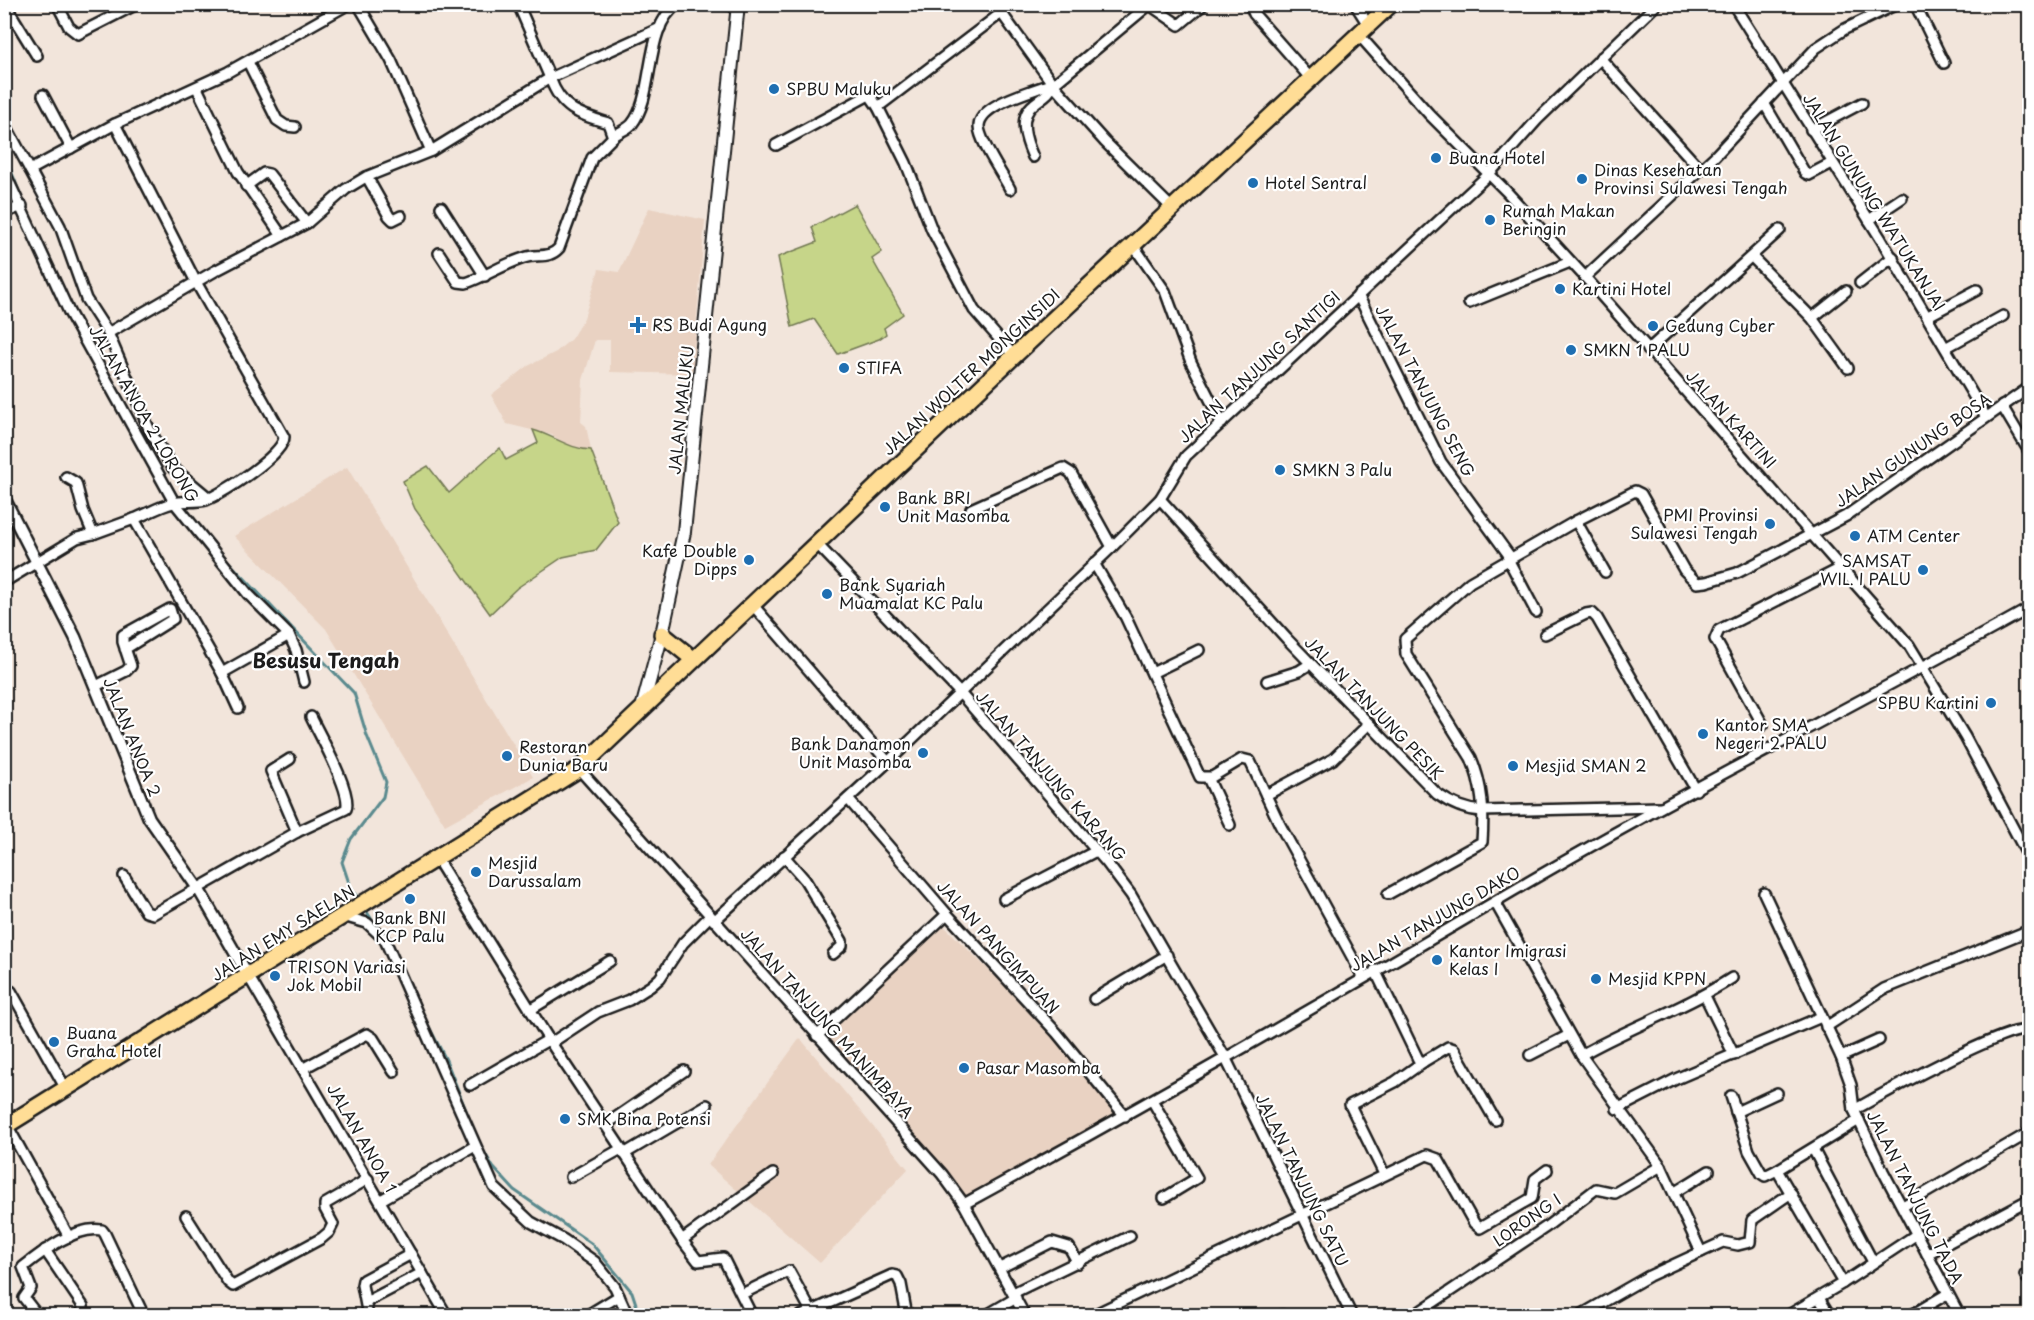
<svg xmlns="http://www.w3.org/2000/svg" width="2034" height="1320" font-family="'Playpen Sans',sans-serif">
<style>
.built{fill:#e9d2c2}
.green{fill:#c6d589;stroke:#717852;stroke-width:1.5}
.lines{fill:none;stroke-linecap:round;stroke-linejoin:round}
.stream{stroke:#5a8a8e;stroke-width:3}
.minor-casing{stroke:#1c1c1c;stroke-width:14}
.tertiary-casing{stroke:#1c1c1c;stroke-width:15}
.secondary-casing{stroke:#1c1c1c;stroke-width:16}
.trunk-casing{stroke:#1c1c1c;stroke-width:20}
.minor{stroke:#fff;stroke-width:9}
.tertiary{stroke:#fff;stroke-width:10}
.secondary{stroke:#fff;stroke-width:12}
.trunk{stroke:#ffdd96;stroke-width:15}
.poi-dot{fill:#1f6fb2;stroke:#fff;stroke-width:2}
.labels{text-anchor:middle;stroke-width:4.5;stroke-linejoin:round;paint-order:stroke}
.poi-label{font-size:16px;fill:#1c1c1c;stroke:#fff;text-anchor:start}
.street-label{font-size:16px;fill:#1c1c1c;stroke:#fff}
.quarter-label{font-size:20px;font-weight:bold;fill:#1c1c1c;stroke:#fff}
</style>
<rect width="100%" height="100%" fill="#f2e5db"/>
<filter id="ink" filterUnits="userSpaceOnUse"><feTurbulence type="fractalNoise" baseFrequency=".0167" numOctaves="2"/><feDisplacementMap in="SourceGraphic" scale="12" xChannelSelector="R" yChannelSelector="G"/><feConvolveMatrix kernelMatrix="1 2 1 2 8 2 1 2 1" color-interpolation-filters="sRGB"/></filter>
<g filter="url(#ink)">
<g class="built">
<polygon points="649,208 705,220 692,374 610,372 610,340 595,340 583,380 581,422 586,426 591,450 573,449 552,435 507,424 491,395 528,366 556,352 571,339 584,318 599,269 619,272"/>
<polygon points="347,467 533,777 445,825 326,629 234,536"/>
<polygon points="944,926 1010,991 1089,1078 1117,1117 966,1198 916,1137 822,1038"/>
<polygon points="800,1038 908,1169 820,1263 708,1165"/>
</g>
<g class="green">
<polygon points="855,204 882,252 872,259 903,314 884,328 886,334 879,339 838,354 814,319 792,327 778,257 817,242 812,227"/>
<path d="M533 430C555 436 568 449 591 450L618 522 596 550 563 557 517 588 490 614 415 509 403 481 428 466 449 493C467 478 481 462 500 448L506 460 538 443Z"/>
</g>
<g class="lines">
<g class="stream">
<polyline points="4,153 25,206"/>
<polyline points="150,449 179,500"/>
<polyline points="226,559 354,693 367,736 386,782 383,797 351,839 342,862 351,889 360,901"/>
<polyline points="365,909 376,926"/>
<polyline points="421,1011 446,1060 479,1143 493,1167 514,1190 592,1244 632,1292 640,1316"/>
</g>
<defs>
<g id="minor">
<polyline points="5,4 37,56"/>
<polyline points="57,4 69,27 78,34 137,4"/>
<polyline points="358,4 391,60 431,151"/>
<polyline points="518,4 550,78 660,28"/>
<polyline points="723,4 738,6"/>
<polyline points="995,4 1052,83 1105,142 1172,208"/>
<polyline points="1250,4 1254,14 1312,80"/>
<polyline points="1355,4 1369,26"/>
<polyline points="1733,4 1881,239 1986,417"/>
<polyline points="1915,4 1944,63"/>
<polyline points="1150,5 1179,25 1204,4"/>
<polyline points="1000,14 878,107 906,163 932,230 974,310 1014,356"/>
<polyline points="1359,35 1429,114 1506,191 1585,277 1909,645 1965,737 2030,860"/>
<polyline points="1600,58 1700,169"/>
<polyline points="248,62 277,120 286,126 295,127"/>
<polyline points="197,88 238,172 282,236"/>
<polyline points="43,95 71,148"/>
<polyline points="1764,103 1805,173 1809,175 1832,163"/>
<polyline points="4,122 30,170"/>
<path d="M115 124 196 282 284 437C284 455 223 493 206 500 196 503 183 500 173 503 160 506 147 514 134 519"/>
<polyline points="1811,130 1862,103"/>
<polyline points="776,145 867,96 871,97 878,107"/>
<path d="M1033 157C1026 141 1017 117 1034 104 1042 97 1049 95 1054 84L1150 4"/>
<polyline points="4,171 69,312 174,502 248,594 289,635 296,650 304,682"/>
<polyline points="367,177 389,216 393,220 401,216"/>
<polyline points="246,186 264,173 269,174 307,223"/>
<path d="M1010 189C1003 175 979 141 979 126 980 103 1035 91 1052 83"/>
<polyline points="441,207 485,276"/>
<polyline points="4,213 22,206"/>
<polyline points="1869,220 1902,198"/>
<polyline points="1133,245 1165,291 1191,362 1222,423"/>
<path d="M439 253 458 282 466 283C486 276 504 264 524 258 538 253 548 260 559 248L592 158 613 137"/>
<polyline points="1752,257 1812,318 1848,368"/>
<polyline points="1585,277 1715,156 1816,48 1845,29 1897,4"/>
<polyline points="1860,283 1893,257"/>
<polyline points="1358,295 1441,462 1511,558"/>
<polyline points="1469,303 1570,262"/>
<polyline points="1928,316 1977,290"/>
<polyline points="1812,318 1846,291"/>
<polyline points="108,333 86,299 60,226 30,170 115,124 228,72 349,4"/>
<polyline points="1947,347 2003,316"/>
<polyline points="1648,350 1780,230"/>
<polyline points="2002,406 2030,453"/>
<polyline points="66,477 76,483 83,510 93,534"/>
<path d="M209 498 173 468 150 431 108 333 215 271 307 223 346 189 366 177 431 151 550 78C561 109 578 114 608 123L613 137C618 132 627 130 632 124 656 94 643 27 678 4"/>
<path d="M1160 499 1287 639 1437 794C1451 804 1464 810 1482 811L1661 807"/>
<polyline points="971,509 1063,468 1071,473 1112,547"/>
<polyline points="1576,521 1605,572"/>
<polyline points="817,544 960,693 1107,863 1131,895 1225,1057 1352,1316"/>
<polyline points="1508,559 1536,612"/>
<polyline points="1094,563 1126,618 1200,777 1212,777 1242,759 1250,761 1280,825 1363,977"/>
<polyline points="4,582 77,538 93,534 134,519 222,673 238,708"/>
<polyline points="752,604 888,762"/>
<polyline points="1545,634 1586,614 1592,613 1597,618 1696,790"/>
<polyline points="222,673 289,635"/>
<polyline points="1152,673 1199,650"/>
<polyline points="1267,681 1299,671 1310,664"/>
<polyline points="96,686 126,671 131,666 123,642 123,635 170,609 173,619 125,649"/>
<polyline points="1763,725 1715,639 1719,630 1841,568"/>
<polyline points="290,759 271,771 297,832"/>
<polyline points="579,769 942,1174 964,1204 1025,1316"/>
<polyline points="1208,778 1230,825"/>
<polyline points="1266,795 1333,759 1369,724"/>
<polyline points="848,799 947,914 1057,1033 1125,1116"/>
<polyline points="784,856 805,880 842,941 842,946 833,954"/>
<polyline points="437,859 551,1043 682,1240 698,1261 723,1258 752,1316"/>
<path d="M124 876 146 912 153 914 297 832 346 809C353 793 319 734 311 717"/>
<polyline points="1764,893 1841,1057 1851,1085 1854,1110 1883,1171 1960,1316"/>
<path d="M1388 894 1482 842C1484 812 1483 786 1471 758L1406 654 1405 639 1470 582 1576 521 1635 491 1641 494 1684 570 1697 583 1706 582 1737 573 1772 555 1846 516 2030 387"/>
<polyline points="1004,899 1096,851"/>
<polyline points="1495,902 1581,1055 1661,1166 1701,1252 1649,1276 1579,1316"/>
<polyline points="343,916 367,923 385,940 494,1187 531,1222 564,1240 595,1262 615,1287 628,1316"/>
<polyline points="714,921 888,762 1112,547 1160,499 1186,456 1488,175 1537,120 1657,4"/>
<polyline points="1375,970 1418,1059 1423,1062 1448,1047 1454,1049 1495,1120"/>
<polyline points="249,977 447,1316"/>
<polyline points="11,991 66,1089"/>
<polyline points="1705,996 1734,1055"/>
<polyline points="1094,999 1167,955"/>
<polyline points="530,1010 610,961"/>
<polyline points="1826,1027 1884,989 2030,930"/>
<polyline points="817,1036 947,914"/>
<polyline points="551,1043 598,1012 629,1000 651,986 660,978 683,943 710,916"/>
<polyline points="1530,1055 1569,1035"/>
<path d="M1581 1055C1630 1027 1684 1009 1732 978"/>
<polyline points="1841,1057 1879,1040"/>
<polyline points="304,1068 367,1034 373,1038 394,1072"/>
<polyline points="470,1085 548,1040"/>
<polyline points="1731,1096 1749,1151 1762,1174 1765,1176 1777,1170 1843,1283"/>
<polyline points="1152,1100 1197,1178 1164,1198"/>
<polyline points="1617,1109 1676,1079 1821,1017"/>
<path d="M1854 1110C1877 1097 2014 1021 2030 1031"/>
<polyline points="1736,1112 1777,1093"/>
<polyline points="7,1125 69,1237"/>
<polyline points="605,1125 684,1071"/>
<polyline points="1813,1149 1873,1262"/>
<polyline points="624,1154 707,1105"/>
<polyline points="1777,1170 1859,1120"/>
<polyline points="1384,1174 1350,1105 1395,1082 1423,1062"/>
<polyline points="571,1177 621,1149"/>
<polyline points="1675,1192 1709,1171"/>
<polyline points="381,1200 475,1146"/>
<path d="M964 1204C1149 1103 1332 998 1513 891 1682 792 1858 704 2030 608"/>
<polyline points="1903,1206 2030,1132"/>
<polyline points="186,1216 228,1282 233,1286 322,1238 329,1232 333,1224 325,1209 325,1204 368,1179"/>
<polyline points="682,1240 773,1174"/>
<polyline points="45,1250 83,1306 83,1311 78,1316"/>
<polyline points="1701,1252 1723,1242 1738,1245 1750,1242 1752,1220 1791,1193"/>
<polyline points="1927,1254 2030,1199"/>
<polyline points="1000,1268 1052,1242 1069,1247 1078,1263"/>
<polyline points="2025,1275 2030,1282"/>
<polyline points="1013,1293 1130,1236"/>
<polyline points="742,1294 789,1271 811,1311"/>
<polyline points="1819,1298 1830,1316"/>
<polyline points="366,1302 422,1273"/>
<path d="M38 1316 24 1298 31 1288 23 1267C42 1252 76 1225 102 1230L105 1234 144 1316"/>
<polyline points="368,1316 362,1285 363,1280 411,1254"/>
<polyline points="586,1316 619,1296"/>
<polyline points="801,1316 892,1275 897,1276 901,1284 907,1316"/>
<polyline points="985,1316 1016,1298"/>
<polyline points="1091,1316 1427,1155 1438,1159 1474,1223 1480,1228 1532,1198 1535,1179 1547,1170"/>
<polyline points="1281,1316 1282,1315"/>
<polyline points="1413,1316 1546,1227 1596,1189 1615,1193 1661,1166"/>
<polyline points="1787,1316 1843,1283 1917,1234"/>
<polyline points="1910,1316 1947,1294"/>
</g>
<polyline id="tertiary" points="4,498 75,637 149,818 199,890 249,977"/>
<polyline id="secondary" points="642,708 662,634 684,532 738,4"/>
<g id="trunk">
<polyline points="662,634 693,659"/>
<polyline points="4,1127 579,769 1014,356 1391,4"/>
</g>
</defs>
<use href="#minor" class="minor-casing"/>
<use href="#tertiary" class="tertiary-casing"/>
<use href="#secondary" class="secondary-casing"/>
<use href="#trunk" class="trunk-casing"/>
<use href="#minor" class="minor"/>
<use href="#tertiary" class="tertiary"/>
<use href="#secondary" class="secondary"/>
<use href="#trunk" class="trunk"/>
</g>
</g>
<g class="poi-dot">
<circle cx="774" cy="89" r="6"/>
<circle cx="1436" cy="158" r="6"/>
<circle cx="1582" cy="179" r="6"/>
<circle cx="1253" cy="183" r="6"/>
<circle cx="1490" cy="220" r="6"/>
<circle cx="1560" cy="289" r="6"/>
<path d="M635 316h6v6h6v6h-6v6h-6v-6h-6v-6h6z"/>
<circle cx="1653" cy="326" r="6"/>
<circle cx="1571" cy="350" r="6"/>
<circle cx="844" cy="368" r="6"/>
<circle cx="1280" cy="470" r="6"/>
<circle cx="885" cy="507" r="6"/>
<circle cx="1770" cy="524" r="6"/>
<circle cx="1855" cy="536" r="6"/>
<circle cx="749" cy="560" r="6"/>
<circle cx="1923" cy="570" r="6"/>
<circle cx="827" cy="594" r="6"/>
<circle cx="1991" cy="703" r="6"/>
<circle cx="1703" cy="734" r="6"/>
<circle cx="923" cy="753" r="6"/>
<circle cx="507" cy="756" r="6"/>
<circle cx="1513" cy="766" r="6"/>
<circle cx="476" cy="872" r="6"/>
<circle cx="410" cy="899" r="6"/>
<circle cx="1437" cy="960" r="6"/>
<circle cx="275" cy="976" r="6"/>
<circle cx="1596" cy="979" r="6"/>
<circle cx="54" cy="1042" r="6"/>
<circle cx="964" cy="1068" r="6"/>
<circle cx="565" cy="1119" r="6"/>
</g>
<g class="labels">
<g class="poi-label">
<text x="786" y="95">SPBU Maluku</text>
<text x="1448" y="164">Buana Hotel</text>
<text x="1594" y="176">Dinas Kesehatan<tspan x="1594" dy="18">Provinsi Sulawesi Tengah</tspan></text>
<text x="1265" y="189">Hotel Sentral</text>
<text x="1502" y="217">Rumah Makan<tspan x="1502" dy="18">Beringin</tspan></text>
<text x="1572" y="295">Kartini Hotel</text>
<text x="652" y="331">RS Budi Agung</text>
<text x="1665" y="332">Gedung Cyber</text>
<text x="1583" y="356">SMKN 1 PALU</text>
<text x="856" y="374">STIFA</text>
<text x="1292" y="476">SMKN 3 Palu</text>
<text x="897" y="504">Bank BRI<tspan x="897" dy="18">Unit Masomba</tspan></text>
<text x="1758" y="521" text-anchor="end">PMI Provinsi<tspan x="1758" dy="18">Sulawesi Tengah</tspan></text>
<text x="1867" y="542">ATM Center</text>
<text x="737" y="557" text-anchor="end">Kafe Double<tspan x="737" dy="18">Dipps</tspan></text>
<text x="1911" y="567" text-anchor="end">SAMSAT<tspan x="1911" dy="18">WIL. I PALU</tspan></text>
<text x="839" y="591">Bank Syariah<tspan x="839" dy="18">Muamalat KC Palu</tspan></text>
<text x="1979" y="709" text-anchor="end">SPBU Kartini</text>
<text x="1715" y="731">Kantor SMA<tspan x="1715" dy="18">Negeri 2 PALU</tspan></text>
<text x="911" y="750" text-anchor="end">Bank Danamon<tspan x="911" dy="18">Unit Masomba</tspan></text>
<text x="519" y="753">Restoran<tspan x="519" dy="18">Dunia Baru</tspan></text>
<text x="1525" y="772">Mesjid SMAN 2</text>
<text x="488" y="869">Mesjid<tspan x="488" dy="18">Darussalam</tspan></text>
<text x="410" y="924" text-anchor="middle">Bank BNI<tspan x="410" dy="18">KCP Palu</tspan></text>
<text x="1449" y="957">Kantor Imigrasi<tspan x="1449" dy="18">Kelas I</tspan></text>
<text x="287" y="973">TRISON Variasi<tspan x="287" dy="18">Jok Mobil</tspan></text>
<text x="1608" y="985">Mesjid KPPN</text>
<text x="66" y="1039">Buana<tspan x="66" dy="18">Graha Hotel</tspan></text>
<text x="976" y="1074">Pasar Masomba</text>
<text x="577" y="1125">SMK Bina Potensi</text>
</g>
<g class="street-label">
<text transform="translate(1874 202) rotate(58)" y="6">JALAN GUNUNG WATUKANJAI</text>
<text transform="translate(1259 367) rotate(-43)" y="6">JALAN TANJUNG SANTIGI</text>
<text transform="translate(971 372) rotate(-43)" y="6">JALAN WOLTER MONGINSIDI</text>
<text transform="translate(1425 391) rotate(62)" y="6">JALAN TANJUNG SENG</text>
<text transform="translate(681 410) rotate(-84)" y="6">JALAN MALUKU</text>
<text transform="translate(144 414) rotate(60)" y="6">JALAN ANOA 2 LORONG</text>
<text transform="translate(1731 419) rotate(48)" y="6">JALAN KARTINI</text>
<text transform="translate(1913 450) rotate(-35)" y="6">JALAN GUNUNG BOSA</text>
<text transform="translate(1374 708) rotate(46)" y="6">JALAN TANJUNG PESIK</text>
<text transform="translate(132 737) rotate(68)" y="6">JALAN ANOA 2</text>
<text transform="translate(1051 776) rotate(49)" y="6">JALAN TANJUNG KARANG</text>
<text transform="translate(1435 919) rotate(-30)" y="6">JALAN TANJUNG DAKO</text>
<text transform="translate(283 933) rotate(-32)" y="6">JALAN EMY SAELAN</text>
<text transform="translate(998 947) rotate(48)" y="6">JALAN PANGIMPUAN</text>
<text transform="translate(827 1023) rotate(48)" y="6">JALAN TANJUNG MANIMBAYA</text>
<text transform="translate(362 1138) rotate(60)" y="6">JALAN ANOA 1</text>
<text transform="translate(1302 1180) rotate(64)" y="6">JALAN TANJUNG SATU</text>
<text transform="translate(1915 1197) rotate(63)" y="6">JALAN TANJUNG TADA</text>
<text transform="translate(1527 1220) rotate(-35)" y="6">LORONG I</text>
</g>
<g class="quarter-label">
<text x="326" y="668">Besusu Tengah</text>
</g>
</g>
<rect width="2034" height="1320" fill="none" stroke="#fff" stroke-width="24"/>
<rect x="12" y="12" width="2010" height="1296" fill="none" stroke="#1c1c1c" stroke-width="2" filter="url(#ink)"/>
</svg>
